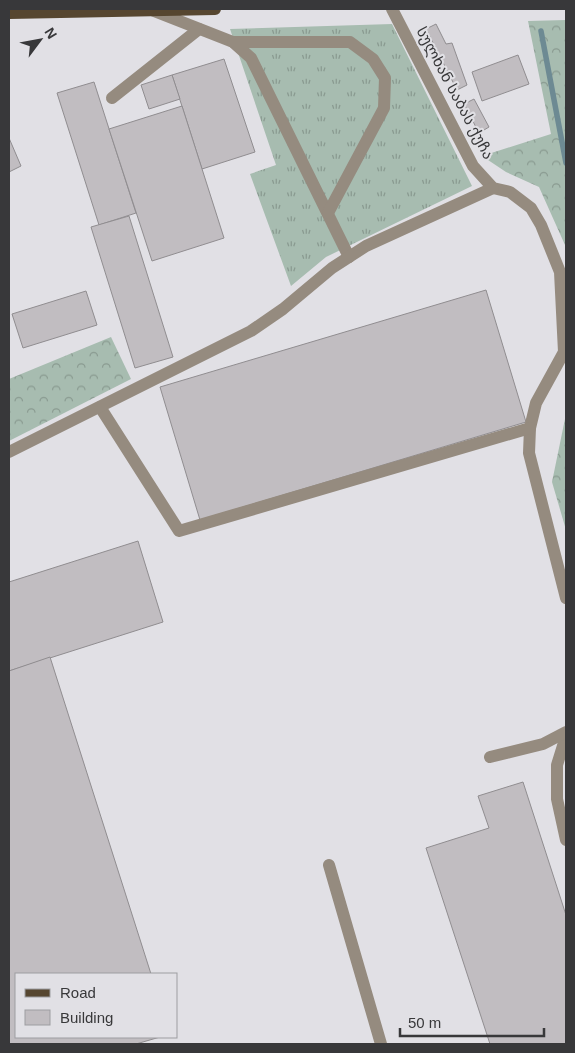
<svg xmlns="http://www.w3.org/2000/svg" width="575" height="1053" font-family="Helvetica,'Noto Sans Georgian',sans-serif">
<style>
.grass{fill:url(#grass-tufts)}
.forest{fill:url(#forest-crowns)}
.lines{fill:none;stroke-linecap:round;stroke-linejoin:round}
.stream{stroke:#6d8a93;stroke-width:5.5}
.building{fill:#c1bdc1;stroke:#908d90}
.minor{stroke:#958b7f;stroke-width:12}
.major{stroke:#564630;stroke-width:12}
.labels{text-anchor:middle;stroke-width:4;stroke-linejoin:round;paint-order:stroke}
.street-label{font-size:15px;fill:#38383a;stroke:#e1e0e5}
</style>
<defs>
<pattern id="grass-tufts" width="24" height="20" patternUnits="userSpaceOnUse" patternTransform="scale(1.25)"><rect width="24" height="20" fill="#a7bcb0"/><path d="M3 7l-1-3M5 7V3M7 7l1-3M15 17l-1-3M17 17v-4M19 17l1-3" fill="none" stroke="#899a90"/></pattern>
<pattern id="forest-crowns" width="20" height="18" patternUnits="userSpaceOnUse" patternTransform="scale(1.25)"><rect width="20" height="18" fill="#a7bcb0"/><path d="M2 6a3 3 0 1 1 6 0M12 15a3 3 0 1 1 6 0" fill="none" stroke="#899a90"/></pattern>
</defs>
<rect width="100%" height="100%" fill="#e1e0e5"/>
<polygon class="grass" points="392,24 472,186 326,257 291,286 250,174 276,165 230,29"/>
<g class="forest">
<polygon points="566,20 566,256 565,245 539,187 506,172 482,156 551,134 528,21"/>
<polygon points="111,337 131,379 9,441 9,379"/>
<polygon points="566,414 566,530 552,482"/>
</g>
<g class="lines">
<polyline class="stream" points="541,31 566,163"/>
</g>
<g class="building">
<polygon points="436,24 446,44 452,43 467,85 457,90 426,29"/>
<polygon points="518,55 529,84 482,101 472,72"/>
<polygon points="224,59 255,152 202,169 172,75"/>
<polygon points="172,75 180,99 149,109 141,85"/>
<polygon points="94,82 136,213 99,225 57,93"/>
<polygon points="474,99 489,127 479,133 464,104"/>
<polygon points="182,106 224,238 152,261 109,129"/>
<polygon points="9,138 21,166 9,172"/>
<polygon points="129,216 173,357 135,368 91,227"/>
<polygon points="486,290 526,422 200,520 160,387"/>
<polygon points="86,291 97,325 23,348 12,314"/>
<polygon points="138,541 163,622 9,671 9,582"/>
<polygon points="50,657 151,974 16,974 16,1037 160,1037 136,1044 9,1044 9,671"/>
<polygon points="523,782 566,915 566,1044 490,1044 426,848 489,828 478,796"/>
</g>
<g class="lines">
<g class="minor">
<polyline points="392,9 473,166 493,188 510,192 531,208 541,225 560,272 564,352 536,403 530,428 529,453 566,598"/>
<polyline points="154,11 233,42 251,58 349,257"/>
<polyline points="233,42 350,42 373,59 385,78 384,108 328,213"/>
<polyline points="112,98 199,29"/>
<polyline points="100,407 179,531 530,428"/>
<polyline points="9,452 251,331 283,309 332,268 366,246 493,188"/>
<polyline points="566,736 557,765 557,799 566,840"/>
<polyline points="490,757 543,744 566,732"/>
<polyline points="329,865 381,1044"/>
</g>
<polyline class="major" points="9,13 215,9"/>
</g>
<g class="labels">
<g class="street-label">
<text transform="translate(455 93) rotate(62)" y="5">სულხან საბას ქუჩა</text>
</g>
</g>
<rect width="575" height="1053" fill="none" stroke="#38383a" stroke-width="20"/>
<rect x="15" y="973" width="162" height="65" fill="#e1e0e5" stroke="#9d9da1"/>
<rect x="25" y="989" width="25" height="8" fill="#564630" stroke="#9d9da1"/>
<text x="60" y="998" font-size="15" fill="#38383a">Road</text>
<rect x="25" y="1010" width="25" height="15" fill="#c1bdc1" stroke="#9d9da1"/>
<text x="60" y="1023" font-size="15" fill="#38383a">Building</text>
<g transform="translate(40 40) rotate(58)" stroke="#e1e0e5" stroke-width="4" paint-order="stroke">
<path d="M0-4L9 19L0 12L-9 19Z" fill="#38383a"/>
<text y="-8" font-size="14" font-weight="bold" text-anchor="middle" fill="#38383a">N</text>
</g>
<path d="M400 1028v8h144v-8" fill="none" stroke="#38383a" stroke-width="2.5"/>
<text x="408" y="1028" font-size="15" fill="#38383a" stroke="#e1e0e5" stroke-width="4" paint-order="stroke">50 m</text>
</svg>
